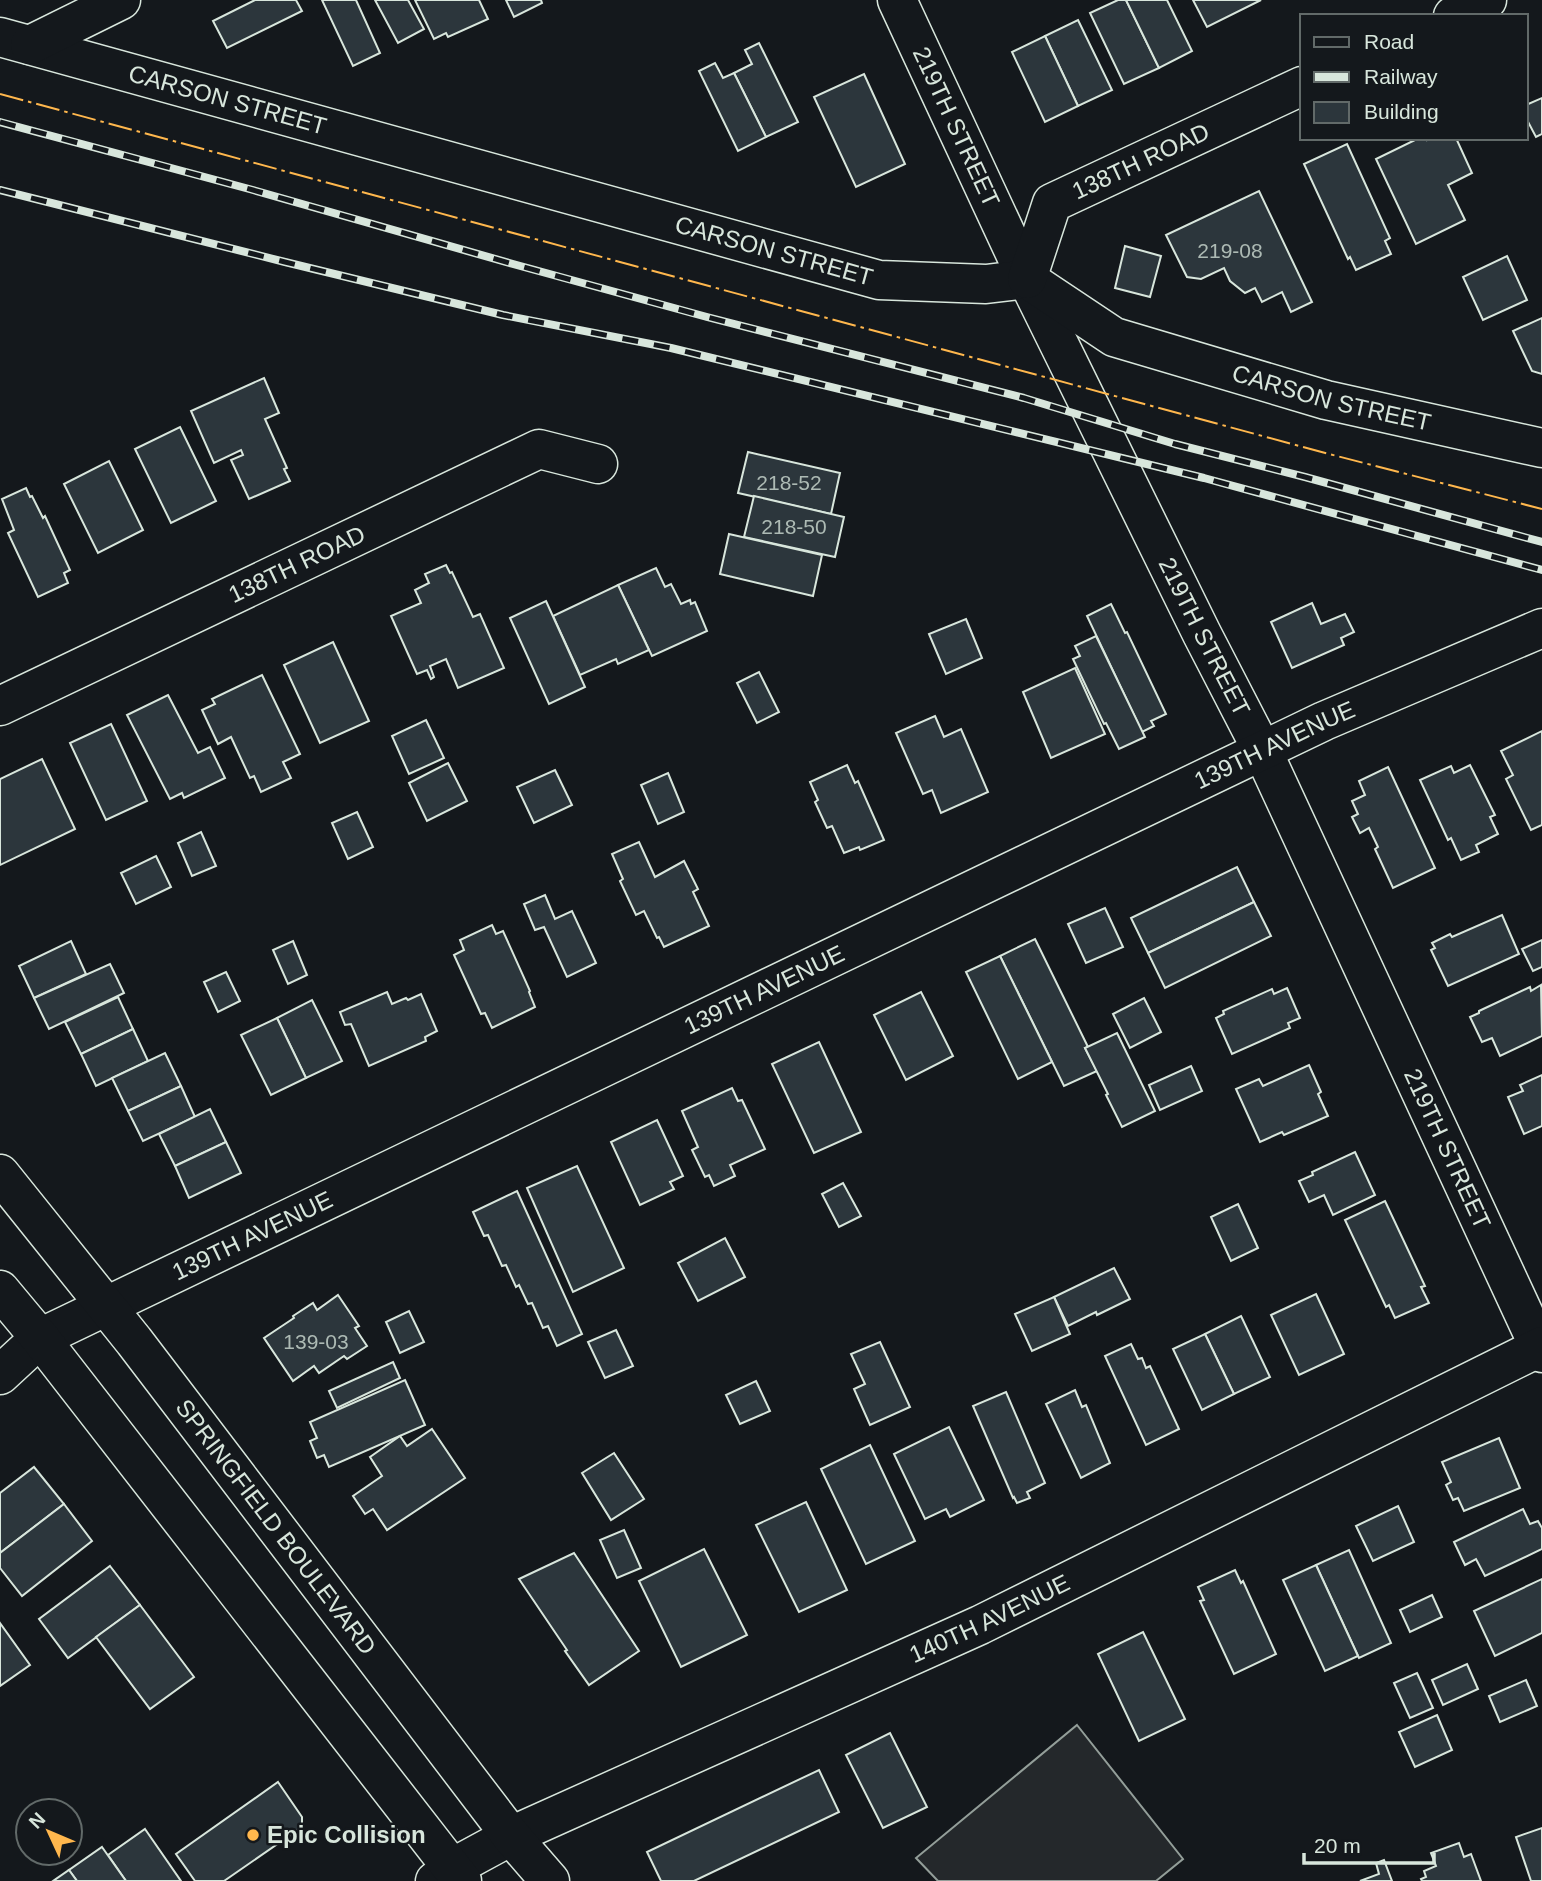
<svg xmlns="http://www.w3.org/2000/svg" width="1542" height="1881" font-family="Helvetica,sans-serif">
<style>
.parking{fill:#24282b;stroke:#939e99;stroke-width:2}
.building{fill:#2c363c;stroke:#d8e6dc;stroke-width:2}
.lines{fill:none;stroke-linecap:round;stroke-linejoin:round}
.minor-casing{stroke:#d8e6dc;stroke-width:41}
.primary-casing{stroke:#d8e6dc;stroke-width:41}
.minor{stroke:#14181c;stroke-width:38}
.primary{stroke:#14181c;stroke-width:38}
.rail-casing{stroke:#d8e6dc;stroke-width:8}
.rail{stroke:#14181c;stroke-width:5;stroke-dasharray:16;stroke-linecap:butt}
.power{stroke:#ffb74d;stroke-width:2;stroke-dasharray:24 5 3.5 5;stroke-linecap:butt}
.poi-dot{fill:#ffb74d;stroke:#14181c;stroke-width:2.5}
.labels{text-anchor:middle;stroke-width:5;stroke-linejoin:round;paint-order:stroke}
.number-label{font-size:21px;fill:#adbab4}
.street-label{font-size:24px;fill:#d8e6dc;stroke:#14181c}
.poi-label{font-size:24px;font-weight:bold;fill:#d8e6dc;stroke:#14181c;text-anchor:start}
</style>
<rect width="100%" height="100%" fill="#14181c"/>
<polygon class="parking" points="1077,1725 1183,1859 1156,1881 938,1881 916,1858"/>
<g class="building">
<polygon points="255,0 296,0 302,11 227,48 213,21"/>
<polygon points="322,0 356,0 380,53 353,66"/>
<polygon points="375,0 408,0 424,29 398,43"/>
<polygon points="415,0 479,0 488,19 448,37 446,33 434,39"/>
<polygon points="506,0 541,0 542,3 514,17"/>
<polygon points="1118,0 1126,0 1159,68 1124,84 1090,13"/>
<polygon points="1126,0 1167,0 1192,51 1159,68"/>
<polygon points="1193,0 1261,0 1207,27"/>
<polygon points="1078,20 1112,90 1078,106 1045,36"/>
<polygon points="1045,36 1078,106 1045,122 1012,52"/>
<polygon points="759,43 798,122 766,137 734,73 752,64 745,50"/>
<polygon points="715,63 723,78 734,73 766,137 738,151 699,71"/>
<polygon points="864,74 905,164 856,187 814,97"/>
<polygon points="1542,98 1542,134 1536,137 1526,118 1526,105"/>
<polygon points="1419,138 1426,138 1427,140 1430,138 1456,138 1472,173 1448,185 1465,220 1416,244 1376,159"/>
<polygon points="1347,144 1390,238 1385,241 1391,254 1356,270 1350,257 1348,259 1304,164"/>
<polygon points="1259,191 1312,302 1291,312 1282,292 1262,302 1255,288 1245,293 1230,281 1224,268 1201,279 1187,277 1166,235"/>
<polygon points="1125,246 1161,256 1150,297 1115,288"/>
<polygon points="1507,256 1527,300 1483,320 1463,277"/>
<polygon points="1542,318 1542,374 1532,371 1513,331"/>
<polygon points="264,378 279,413 265,419 287,468 284,469 290,481 249,499 231,460 243,455 241,450 214,463 191,411"/>
<polygon points="180,427 216,501 171,523 135,449"/>
<polygon points="748,452 840,473 831,514 738,493"/>
<polygon points="109,461 143,530 98,553 64,484"/>
<polygon points="26,488 30,497 32,496 43,518 45,516 70,570 64,573 68,583 38,597 8,533 14,530 2,499"/>
<polygon points="754,496 844,517 835,557 744,537"/>
<polygon points="729,534 822,555 813,596 720,574"/>
<polygon points="446,565 450,573 452,572 473,617 480,614 504,668 458,688 446,659 430,666 434,677 431,679 427,670 417,674 391,616 421,603 415,590 429,583 425,574"/>
<polygon points="656,568 665,587 671,584 681,604 690,600 691,604 695,602 707,631 652,656 618,585"/>
<polygon points="618,585 649,650 618,664 616,659 580,675 553,616"/>
<polygon points="546,601 585,687 549,704 510,618"/>
<polygon points="1312,603 1321,624 1345,614 1354,632 1341,638 1344,645 1292,668 1271,622"/>
<polygon points="1111,604 1125,633 1127,632 1166,714 1151,721 1154,726 1142,732 1087,616"/>
<polygon points="966,619 982,658 946,674 929,634"/>
<polygon points="1096,636 1145,737 1119,749 1106,723 1104,724 1073,659 1080,656 1075,646"/>
<polygon points="333,642 369,721 320,743 284,665"/>
<polygon points="1075,668 1105,734 1051,758 1023,692"/>
<polygon points="759,672 779,712 757,723 737,683"/>
<polygon points="262,675 300,754 283,762 291,778 261,792 254,776 250,778 231,737 218,744 202,710 215,704 212,699"/>
<polygon points="168,695 198,753 210,747 225,778 184,798 182,793 170,799 127,715"/>
<polygon points="935,716 944,737 961,729 988,792 941,813 932,790 923,794 896,733"/>
<polygon points="426,720 444,758 409,774 392,736"/>
<polygon points="111,724 147,801 106,820 70,743"/>
<polygon points="1542,731 1542,825 1531,830 1506,779 1513,775 1501,751"/>
<polygon points="42,759 75,829 0,865 0,779"/>
<polygon points="448,763 467,801 427,821 409,783"/>
<polygon points="847,765 855,783 858,781 884,840 860,850 859,847 844,853 832,826 827,828 815,802 818,800 810,782"/>
<polygon points="1470,765 1495,815 1490,817 1498,834 1476,845 1479,852 1461,860 1451,838 1448,840 1420,780 1451,766 1454,773"/>
<polygon points="1388,767 1435,868 1393,888 1375,849 1378,847 1369,828 1360,833 1352,817 1358,814 1352,801 1365,795 1359,781"/>
<polygon points="555,770 572,805 534,823 517,787"/>
<polygon points="668,773 684,812 658,824 641,785"/>
<polygon points="357,812 373,847 348,859 332,823"/>
<polygon points="201,832 216,866 192,876 178,843"/>
<polygon points="639,842 655,877 684,861 698,889 693,892 709,926 664,947 659,937 657,938 644,911 636,915 620,881 623,879 612,854"/>
<polygon points="156,856 171,887 136,904 121,873"/>
<polygon points="1237,867 1254,902 1148,953 1131,918"/>
<polygon points="545,895 555,919 572,911 596,963 567,977 544,927 535,930 524,904"/>
<polygon points="1254,902 1271,936 1165,988 1148,953"/>
<polygon points="1105,908 1123,947 1086,963 1068,924"/>
<polygon points="1502,915 1519,954 1448,986 1431,950 1435,948 1432,943 1450,934 1452,937"/>
<polygon points="492,925 496,934 503,931 530,991 529,992 535,1007 492,1028 485,1013 481,1014 454,955 464,950 460,940"/>
<polygon points="1035,939 1088,1047 1085,1048 1097,1071 1064,1086 1000,956"/>
<polygon points="1542,940 1542,967 1533,971 1522,949"/>
<polygon points="71,941 86,974 34,998 19,966"/>
<polygon points="293,941 307,975 288,984 273,950"/>
<polygon points="1000,956 1052,1062 1018,1079 966,972"/>
<polygon points="110,964 124,993 49,1029 34,998"/>
<polygon points="226,972 240,1001 218,1012 204,982"/>
<polygon points="1541,985 1542,1036 1500,1056 1492,1038 1482,1042 1470,1017 1479,1013 1479,1011 1530,987 1531,991"/>
<polygon points="1287,988 1300,1018 1288,1023 1290,1028 1232,1054 1216,1018 1224,1014 1223,1011 1272,989 1274,994"/>
<polygon points="387,992 392,1004 406,998 408,1000 421,994 437,1031 425,1037 426,1041 369,1066 351,1024 345,1025 340,1012"/>
<polygon points="921,992 953,1056 906,1080 874,1015"/>
<polygon points="118,997 133,1029 81,1054 65,1022"/>
<polygon points="1144,998 1161,1032 1130,1048 1113,1014"/>
<polygon points="312,1000 342,1061 306,1078 277,1018"/>
<polygon points="277,1018 306,1078 271,1095 241,1035"/>
<polygon points="133,1029 148,1061 96,1086 81,1054"/>
<polygon points="1117,1033 1155,1111 1122,1127 1106,1095 1108,1094 1085,1048"/>
<polygon points="819,1042 861,1132 814,1153 772,1064"/>
<polygon points="165,1053 181,1086 128,1111 112,1078"/>
<polygon points="1309,1065 1321,1092 1318,1094 1328,1116 1284,1135 1282,1132 1260,1142 1236,1089 1259,1079 1263,1086"/>
<polygon points="1191,1066 1202,1091 1160,1110 1149,1085"/>
<polygon points="1542,1075 1542,1126 1524,1134 1508,1097 1523,1091 1520,1085"/>
<polygon points="181,1086 195,1117 143,1141 128,1111"/>
<polygon points="732,1088 738,1101 742,1100 765,1149 730,1165 735,1176 714,1186 709,1175 705,1177 692,1150 698,1147 682,1111"/>
<polygon points="210,1109 226,1142 175,1166 159,1134"/>
<polygon points="657,1120 683,1176 670,1182 674,1189 640,1205 611,1142"/>
<polygon points="226,1142 241,1173 189,1198 175,1166"/>
<polygon points="1355,1152 1375,1195 1333,1215 1324,1195 1309,1202 1299,1181 1313,1175 1312,1172"/>
<polygon points="577,1166 624,1268 573,1292 527,1188"/>
<polygon points="843,1183 861,1216 839,1227 822,1194"/>
<polygon points="517,1191 582,1334 557,1346 548,1326 543,1328 532,1303 528,1304 519,1285 516,1287 506,1265 502,1266 488,1235 484,1236 473,1212"/>
<polygon points="1385,1201 1425,1286 1421,1287 1429,1303 1395,1318 1389,1305 1386,1307 1345,1220"/>
<polygon points="1238,1204 1258,1248 1231,1261 1211,1217"/>
<polygon points="725,1238 745,1277 698,1301 678,1263"/>
<polygon points="1114,1268 1130,1299 1097,1315 1096,1312 1068,1326 1054,1297"/>
<polygon points="1316,1294 1344,1354 1299,1375 1271,1315"/>
<polygon points="338,1295 359,1326 355,1328 367,1346 347,1359 344,1356 319,1373 314,1366 293,1381 264,1338 294,1318 293,1316 313,1303 317,1310"/>
<polygon points="1054,1297 1070,1334 1032,1351 1015,1314"/>
<polygon points="409,1311 424,1342 400,1353 386,1322"/>
<polygon points="1241,1316 1270,1377 1234,1394 1205,1334"/>
<polygon points="616,1330 633,1366 605,1378 588,1342"/>
<polygon points="1205,1334 1234,1394 1202,1410 1173,1349"/>
<polygon points="880,1342 910,1407 870,1425 854,1389 865,1384 851,1354"/>
<polygon points="1131,1344 1138,1359 1142,1358 1146,1368 1150,1366 1179,1429 1146,1445 1105,1356"/>
<polygon points="393,1362 400,1378 337,1408 329,1391"/>
<polygon points="405,1380 425,1425 329,1467 324,1455 317,1458 310,1441 317,1438 310,1422"/>
<polygon points="756,1381 770,1411 740,1424 726,1395"/>
<polygon points="1075,1390 1082,1407 1086,1405 1110,1463 1081,1478 1046,1404"/>
<polygon points="1006,1392 1045,1483 1027,1492 1030,1498 1017,1503 1014,1497 1013,1498 973,1406"/>
<polygon points="949,1427 984,1500 950,1517 946,1509 925,1519 894,1454"/>
<polygon points="432,1429 465,1478 387,1530 373,1509 365,1514 353,1496 382,1476 370,1457 400,1436 407,1446"/>
<polygon points="1499,1438 1520,1488 1464,1511 1458,1498 1453,1500 1446,1485 1451,1482 1442,1462"/>
<polygon points="870,1445 915,1541 866,1564 821,1469"/>
<polygon points="614,1453 644,1499 611,1520 582,1473"/>
<polygon points="34,1467 64,1504 0,1553 0,1493"/>
<polygon points="806,1502 847,1590 799,1612 756,1525"/>
<polygon points="64,1504 92,1541 22,1596 0,1568 0,1553"/>
<polygon points="1398,1506 1414,1542 1373,1561 1356,1526"/>
<polygon points="1523,1509 1530,1524 1538,1521 1542,1528 1542,1549 1485,1576 1476,1559 1465,1565 1454,1542"/>
<polygon points="624,1530 641,1568 617,1578 600,1540"/>
<polygon points="704,1549 747,1635 681,1667 639,1581"/>
<polygon points="1349,1550 1391,1643 1359,1658 1316,1565"/>
<polygon points="574,1553 639,1651 589,1685 565,1651 567,1650 519,1579"/>
<polygon points="1316,1565 1358,1656 1325,1671 1283,1580"/>
<polygon points="110,1566 140,1605 68,1658 39,1619"/>
<polygon points="1235,1570 1241,1583 1243,1581 1276,1654 1234,1674 1200,1601 1204,1600 1198,1587"/>
<polygon points="1542,1579 1542,1633 1495,1656 1474,1611"/>
<polygon points="1432,1595 1442,1617 1410,1632 1400,1610"/>
<polygon points="140,1605 194,1677 150,1709 96,1637"/>
<polygon points="0,1623 30,1665 0,1686"/>
<polygon points="1143,1632 1185,1719 1139,1741 1098,1654"/>
<polygon points="1467,1664 1478,1689 1443,1705 1432,1680"/>
<polygon points="1417,1673 1433,1708 1410,1718 1394,1683"/>
<polygon points="1526,1680 1537,1706 1500,1722 1489,1696"/>
<polygon points="1437,1715 1452,1750 1415,1767 1399,1732"/>
<polygon points="890,1733 927,1807 883,1828 846,1755"/>
<polygon points="819,1770 839,1812 694,1881 661,1881 647,1852"/>
<polygon points="278,1782 302,1817 302,1827 224,1881 195,1881 176,1854"/>
<polygon points="1542,1828 1542,1881 1531,1881 1516,1837"/>
<polygon points="145,1829 181,1881 126,1881 108,1855"/>
<polygon points="1459,1843 1464,1857 1471,1854 1481,1881 1422,1881 1421,1879 1426,1877 1424,1871 1436,1866 1431,1853"/>
<polygon points="102,1847 126,1881 77,1881 69,1870"/>
<polygon points="1384,1860 1392,1881 1360,1881 1379,1874 1376,1863"/>
<polygon points="69,1870 77,1881 53,1881"/>
</g>
<g class="lines">
<defs>
<g id="minor">
<path id="s1" d="M897 0 1027 279 1202 634 1263 752 1542 1353"/>
<polyline points="1453,16 1487,0"/>
<path id="s2" d="M0 37 879 280 986 284 1027 279 1114 337 1326 400 1542 448"/>
<polyline points="30,45 121,0"/>
<path id="s3" d="M1027 279 1052 203 1302 86"/>
<path id="s4" d="M0 706 539 449 598 464"/>
<path id="s5" d="M0 1375 40 1338 1324 721 1542 628"/>
<path id="s6" d="M435 1881 452 1868 511 1836 980 1625 1542 1346"/>
</g>
<g id="primary">
<path id="s7" d="M0 1174 134 1341 511 1836 550 1881"/>
<polyline points="0,1290 40,1338 462,1881"/>
</g>
</defs>
<use href="#minor" class="minor-casing"/>
<use href="#primary" class="primary-casing"/>
<use href="#minor" class="minor"/>
<use href="#primary" class="primary"/>
<defs>
<g id="rail">
<polyline points="0,122 253,190 513,264 707,317 1024,398 1175,444 1305,477 1542,542"/>
<polyline points="0,190 285,262 503,315 671,348 1204,478 1542,570"/>
</g>
</defs>
<use href="#rail" class="rail-casing"/>
<use href="#rail" class="rail"/>
<polyline class="power" points="0,94 1329,454 1542,509"/>
</g>
<circle class="poi-dot" cx="253" cy="1835" r="7"/>
<g class="labels">
<g class="number-label">
<text x="1230" y="258">219-08</text>
<text x="789" y="490">218-52</text>
<text x="794" y="534">218-50</text>
<text x="316" y="1349">139-03</text>
</g>
<g class="street-label">
<text dy="8" stroke="none"><textPath href="#s2" startOffset="236">CARSON STREET</textPath></text>
<text dy="8" stroke="none"><textPath href="#s1" startOffset="140">219TH STREET</textPath></text>
<text dy="8" stroke="none"><textPath href="#s3" startOffset="178">138TH ROAD</textPath></text>
<text dy="8" stroke="none"><textPath href="#s2" startOffset="803">CARSON STREET</textPath></text>
<text dy="8" stroke="none"><textPath href="#s2" startOffset="1391">CARSON STREET</textPath></text>
<text dy="8" stroke="none"><textPath href="#s4" startOffset="329">138TH ROAD</textPath></text>
<text dy="8" stroke="none"><textPath href="#s1" startOffset="707">219TH STREET</textPath></text>
<text dy="8" stroke="none"><textPath href="#s5" startOffset="1424">139TH AVENUE</textPath></text>
<text dy="8" stroke="none"><textPath href="#s5" startOffset="858">139TH AVENUE</textPath></text>
<text dy="8" stroke="none"><textPath href="#s1" startOffset="1274">219TH STREET</textPath></text>
<text dy="8" stroke="none"><textPath href="#s5" startOffset="290">139TH AVENUE</textPath></text>
<text dy="8" stroke="none"><textPath href="#s7" startOffset="448">SPRINGFIELD BOULEVARD</textPath></text>
<text dy="8" stroke="none"><textPath href="#s6" startOffset="614">140TH AVENUE</textPath></text>
</g>
<g class="poi-label">
<text x="267" y="1843">Epic Collision</text>
</g>
</g>
<rect x="1300" y="14" width="228" height="126" fill="#14181c" stroke="#626a69" stroke-width="2"/>
<rect x="1314" y="37" width="35" height="10" fill="#14181c" stroke="#626a69" stroke-width="2"/>
<text x="1364" y="49" font-size="21" fill="#d8e6dc">Road</text>
<rect x="1314" y="72" width="35" height="10" fill="#d8e6dc" stroke="#626a69" stroke-width="2"/>
<text x="1364" y="84" font-size="21" fill="#d8e6dc">Railway</text>
<rect x="1314" y="102" width="35" height="21" fill="#2c363c" stroke="#626a69" stroke-width="2"/>
<text x="1364" y="119" font-size="21" fill="#d8e6dc">Building</text>
<g transform="translate(49 1832) rotate(314)"><circle r="33" fill="#14181c" stroke="#626a69" stroke-width="2"/>
<path d="M0-5L12 26L0 18L-12 26Z" fill="#ffb74d"/>
<text y="-10" font-size="19" font-weight="bold" text-anchor="middle" fill="#d8e6dc">N</text>
</g>
<path d="M1304 1853v10h130v-10" fill="none" stroke="#d8e6dc" stroke-width="3.5"/>
<text x="1314" y="1853" font-size="21" fill="#d8e6dc" stroke="#14181c" stroke-width="5" paint-order="stroke">20 m</text>
</svg>
